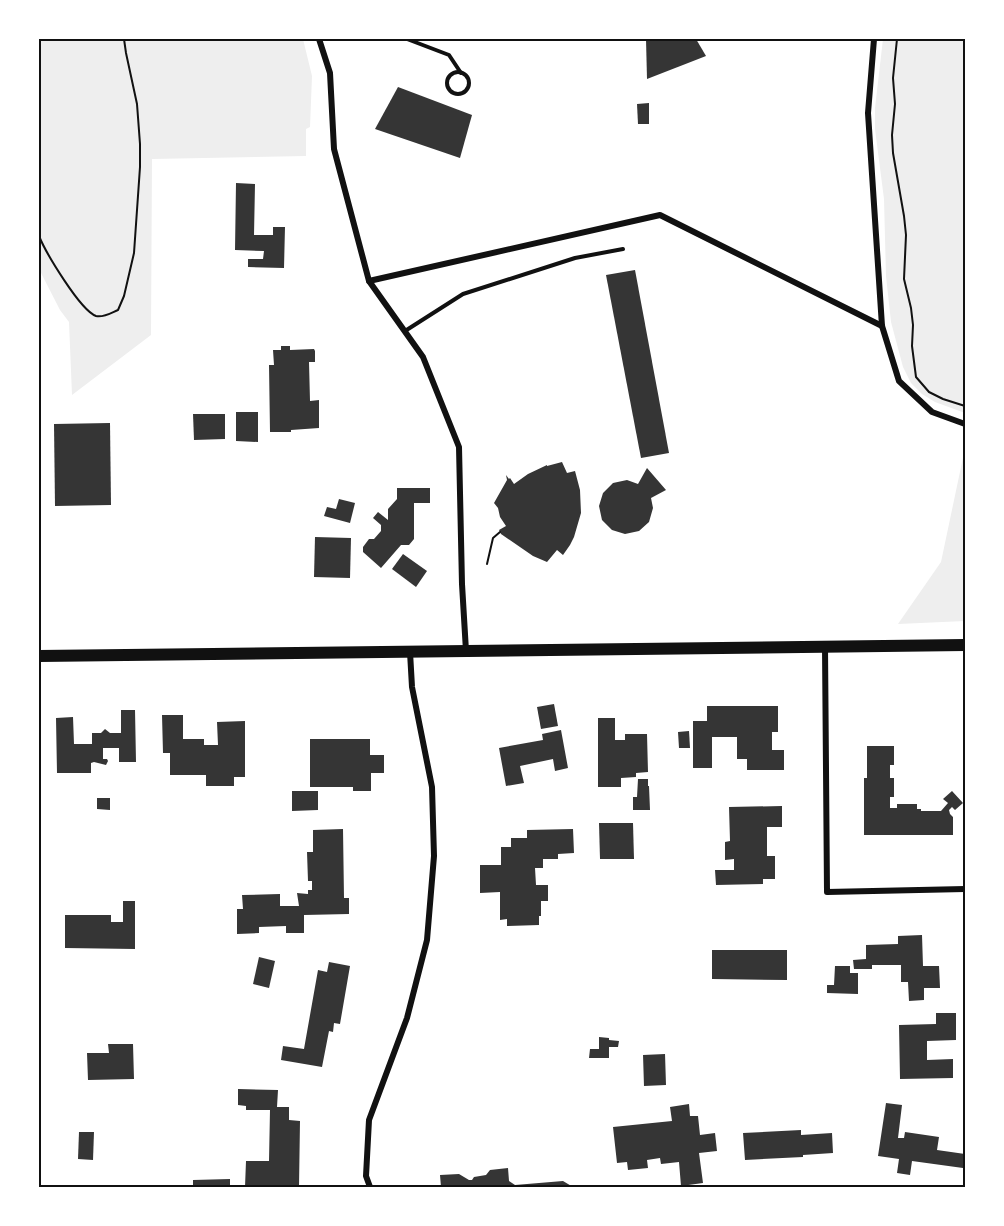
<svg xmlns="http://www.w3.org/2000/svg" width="1004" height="1226" font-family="'PT Serif',serif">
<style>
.green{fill:#eee}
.building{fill:#353535}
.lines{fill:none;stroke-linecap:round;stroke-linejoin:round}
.path{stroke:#111;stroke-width:2}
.service{stroke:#111;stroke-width:4}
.minor{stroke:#111;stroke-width:6}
.primary{stroke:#111;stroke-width:12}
.neatline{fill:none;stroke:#111;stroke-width:2}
</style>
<rect width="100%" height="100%" fill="#fff"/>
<g class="green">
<polygon points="39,39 303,39 312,76 310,127 306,129 306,156 152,159 151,335 72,395 69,322 60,310 39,269"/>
<polygon points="883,39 965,39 965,413 935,402 922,394 911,383 903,367 891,322 886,276 884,199 875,129 875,108"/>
<polygon points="965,448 965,621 898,624 941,562"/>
</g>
<g class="building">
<polygon points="646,39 696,39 706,56 647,79"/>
<polygon points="398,87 472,115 460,158 375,129"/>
<polygon points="649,103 649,124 638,124 637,104"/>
<polygon points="236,183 255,184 254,235 273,235 273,227 285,227 284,268 248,267 248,259 263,259 264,251 235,250"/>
<polygon points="635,270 669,453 641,458 606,275"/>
<polygon points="281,346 290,346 290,350 314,349 315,351 315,362 309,362 310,401 319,400 319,428 291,430 291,432 270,432 269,365 274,365 273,350 281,350"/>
<polygon points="236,412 258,412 258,442 236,441"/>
<polygon points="193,414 225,414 225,439 194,440"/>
<polygon points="110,423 111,505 55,506 54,424"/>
<polygon points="562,462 567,473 575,471 580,490 581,513 574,537 570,545 563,555 557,550 547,562 533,556 501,534 499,530 506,526 500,517 498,508 494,503 507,480 506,475 509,479 510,478 514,484 528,474 547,465 547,466"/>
<polygon points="647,468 666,490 651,498 653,508 649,522 639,531 625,534 612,530 602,520 599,506 603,493 613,483 627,480 638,484"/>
<polygon points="397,488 430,488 430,503 414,503 414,539 409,545 401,545 381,568 363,552 363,547 369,539 374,539 381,531 381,525 373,518 378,512 388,520 388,509 397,499"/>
<polygon points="339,499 355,503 350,523 324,516 327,507 336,509"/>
<polygon points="315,537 351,538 350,578 314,577"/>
<polygon points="403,554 427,571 416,587 392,569"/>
<polygon points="554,704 558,726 541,729 537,707"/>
<polygon points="707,706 778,706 778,732 772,732 772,750 784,750 784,770 747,770 747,759 737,759 737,737 712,737 712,768 693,768 693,721 707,721"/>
<polygon points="121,710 135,710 136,762 119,762 119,748 103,748 103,759 107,759 108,761 106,765 94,762 91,763 91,773 57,773 56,718 73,717 74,744 92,744 92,733 101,733 105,729 110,733 121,733"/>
<polygon points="162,715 183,715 183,739 204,739 204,745 218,745 217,722 245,721 245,777 234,777 234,786 206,786 206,775 170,775 170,753 163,753"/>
<polygon points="598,718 615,718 615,740 625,740 625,734 647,734 648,772 636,773 636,777 621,778 621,787 598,787"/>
<polygon points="561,730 568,768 555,771 553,759 520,766 524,783 506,786 499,748 543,740 542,734"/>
<polygon points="689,731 690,748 679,748 678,732"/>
<polygon points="310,739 370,739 370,755 384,755 384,773 371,773 371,791 353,791 353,787 310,787"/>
<polygon points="867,746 894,746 894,765 890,765 890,778 894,778 894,797 890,797 890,808 897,808 897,804 917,804 917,809 921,809 921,811 941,811 948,803 943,799 952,791 963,803 955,810 952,807 949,810 950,814 953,817 953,835 864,835 864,778 867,778"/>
<polygon points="638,779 648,779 648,786 649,786 650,810 633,810 633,797 637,797"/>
<polygon points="292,791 318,791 318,810 292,811"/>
<polygon points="97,798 110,798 110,810 97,809"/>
<polygon points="782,806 782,827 767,827 767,856 775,856 775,879 763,879 763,884 716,885 715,870 734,870 734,859 725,860 725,842 730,841 729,807"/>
<polygon points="599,823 633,823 634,859 600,859"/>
<polygon points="343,829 344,898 349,898 349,914 304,915 304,933 286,933 286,926 259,927 259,933 237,934 237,909 243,909 242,895 280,894 280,906 299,906 297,893 308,894 308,890 312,890 312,881 308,881 307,852 313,852 313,830"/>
<polygon points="573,829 574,853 558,854 558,859 543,859 543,868 535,868 536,885 548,885 548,901 541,901 541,916 539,916 539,925 507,926 507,919 500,920 500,892 480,893 480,865 501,865 501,847 511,847 511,838 527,838 527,830"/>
<polygon points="123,901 135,901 135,949 65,948 65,915 111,915 111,922 123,922"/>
<polygon points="922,935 923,966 939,966 940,988 924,988 924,1000 909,1001 908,982 901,982 901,965 872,965 872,969 854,969 853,960 866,959 866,945 898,944 898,936"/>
<polygon points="712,950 787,950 787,980 712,979"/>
<polygon points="259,957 275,961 269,988 253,984"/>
<polygon points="329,962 350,966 340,1024 334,1023 333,1032 329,1031 322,1067 281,1060 283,1046 304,1049 318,970 327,972"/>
<polygon points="835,966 850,966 850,973 858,973 858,994 827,993 827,985 834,985"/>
<polygon points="936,1013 956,1013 956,1040 927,1041 927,1060 953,1059 953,1078 900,1079 899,1025 936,1024"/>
<polygon points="599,1037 609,1038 609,1040 619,1041 618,1047 609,1047 609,1058 589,1058 590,1049 599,1049"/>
<polygon points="108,1044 133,1044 134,1079 88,1080 87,1053 109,1053"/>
<polygon points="665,1054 666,1085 644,1086 643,1055"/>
<polygon points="238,1089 278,1090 277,1107 289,1107 289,1120 300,1121 299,1187 245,1187 246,1161 269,1161 270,1110 246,1110 246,1106 238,1105"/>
<polygon points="886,1103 902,1105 898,1138 904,1138 905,1132 939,1137 937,1150 965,1154 963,1168 912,1161 910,1175 897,1173 899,1159 878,1156"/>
<polygon points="689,1104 690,1116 698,1116 700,1135 715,1133 717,1151 699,1153 703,1183 681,1186 679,1162 661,1164 660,1158 647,1160 648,1168 628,1170 627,1162 617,1163 613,1127 672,1121 670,1107"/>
<polygon points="801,1130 801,1135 832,1133 833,1153 803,1155 803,1157 745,1160 743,1133"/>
<polygon points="79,1132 94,1132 93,1160 78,1159"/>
<polygon points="508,1168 509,1181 515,1185 563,1181 573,1187 441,1187 440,1175 459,1174 469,1180 472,1180 474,1177 486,1175 490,1170"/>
<polygon points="230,1179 230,1187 193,1187 193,1180"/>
</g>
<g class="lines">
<g class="path">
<polyline points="897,39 893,78 895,104 892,135 893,153 904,216 906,235 904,279 911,308 913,325 912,346 916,377 929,392 943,399 965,406"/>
<path d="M39 236C46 253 80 310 96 316 103 318 111 313 118 310L124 296 134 253 140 167V144L137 104 126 53 124 39"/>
<polyline points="487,564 493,538 500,532"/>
</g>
<g class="service">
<polyline points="407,39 449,55 461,73"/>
<circle cx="458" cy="83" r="11"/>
<polyline points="405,331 463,294 575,258 623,249"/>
</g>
<g class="minor">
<polyline points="319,39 330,73 334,149 369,281 423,357 459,447 462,584 466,651"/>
<polyline points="874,39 868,113 882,326 899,381 932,412 965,424"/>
<polyline points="369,281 660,215 882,326"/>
<polyline points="825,647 827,892 965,889"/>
<polyline points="370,1187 366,1176 369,1120 407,1018 427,940 434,856 432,787 412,687 410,652"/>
</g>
<polyline class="primary" points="39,656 965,645"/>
</g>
<rect width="1004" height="1226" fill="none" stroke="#ffffff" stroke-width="81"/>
<rect x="40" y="40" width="924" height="1146" class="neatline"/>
</svg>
